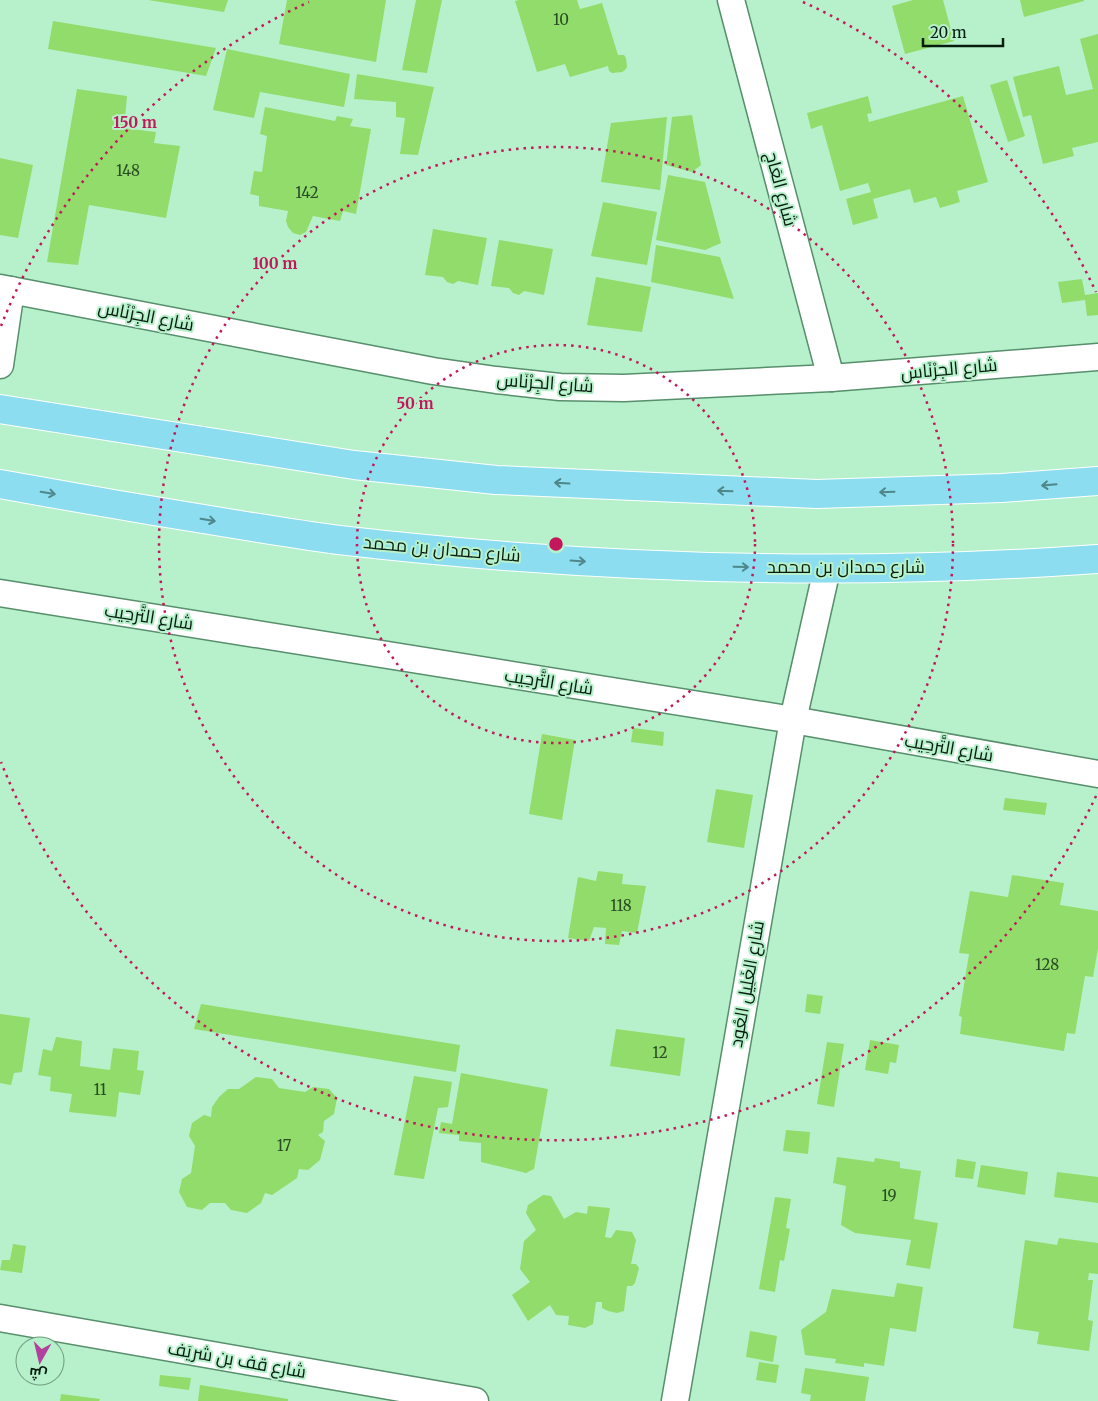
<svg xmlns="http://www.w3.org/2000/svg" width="1098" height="1401" font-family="Merriweather,Cairo,serif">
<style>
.building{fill:#91dc6a}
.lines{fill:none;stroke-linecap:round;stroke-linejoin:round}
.minor-casing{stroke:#578e6c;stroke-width:29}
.primary-casing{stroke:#fff;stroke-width:30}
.minor{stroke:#fff;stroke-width:26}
.primary{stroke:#8bddef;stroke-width:28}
.oneway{stroke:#4f868a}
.ring{fill:none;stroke:#c2185b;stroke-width:2.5;stroke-dasharray:2.5 5}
.labels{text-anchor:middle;stroke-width:4;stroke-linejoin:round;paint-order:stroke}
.number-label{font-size:15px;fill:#294c26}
.street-label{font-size:18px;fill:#061c0f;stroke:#b7f1cb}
.centre{fill:#c2185b;stroke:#b7f1cb;stroke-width:2.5}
.ring-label{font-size:15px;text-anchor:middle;font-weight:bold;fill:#c2185b;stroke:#b7f1cb;stroke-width:4;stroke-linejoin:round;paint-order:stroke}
</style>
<rect width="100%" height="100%" fill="#b7f1cb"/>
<g class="building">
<polygon points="148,0 228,0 224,12"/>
<polygon points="287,0 386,0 376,62 279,44"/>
<polygon points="416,0 442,0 427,73 402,70"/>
<polygon points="519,0 577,0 580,9 602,3 618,55 624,55 626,58 627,67 625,70 622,72 612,73 609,71 608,66 570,77 565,64 537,72 515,1"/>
<polygon points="913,0 943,0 954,41 905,54 892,6"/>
<polygon points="1020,0 1084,0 1084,1 1024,17"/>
<polygon points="53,21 216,48 206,76 48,49"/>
<polygon points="1098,34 1098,142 1072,148 1074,156 1043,164 1031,115 1023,117 1013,77 1059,66 1066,95 1093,89 1080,39"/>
<polygon points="227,49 350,74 344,107 260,92 254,118 213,110"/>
<polygon points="357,74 434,87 418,155 400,154 405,118 396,117 396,102 354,99"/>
<polygon points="1007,80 1025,136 1008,142 990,85"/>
<polygon points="77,89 127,96 124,128 156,132 154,143 180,146 166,218 89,205 78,265 47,262"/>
<polygon points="868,96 872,113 867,114 869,122 963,96 988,182 957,191 960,202 940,208 936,197 914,203 910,189 873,199 878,218 853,225 846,199 871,192 868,183 840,191 822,125 811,129 807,113"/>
<polygon points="265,107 335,121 337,116 353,119 350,126 371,129 356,214 343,211 340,221 313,216 306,232 300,235 293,233 288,227 286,221 288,211 259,206 259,196 250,194 254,171 262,172 267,136 260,134"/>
<polygon points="692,115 701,165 692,172 666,165 672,117"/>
<polygon points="667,117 660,190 601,182 611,123"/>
<polygon points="0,158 33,165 18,238 0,235"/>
<polygon points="668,175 705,182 721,243 705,250 656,240"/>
<polygon points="603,202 657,212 647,265 591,256"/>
<polygon points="433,229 487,238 478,285 458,281 453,284 447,282 443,277 425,275"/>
<polygon points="499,240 553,249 544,295 524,291 519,295 513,293 509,288 491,286"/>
<polygon points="656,245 720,257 734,299 651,282"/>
<polygon points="596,277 651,287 642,332 587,325"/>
<polygon points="1082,279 1085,295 1098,293 1098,315 1087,316 1085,300 1062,303 1058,282"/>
<polygon points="633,728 664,732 663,746 631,742"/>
<polygon points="542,734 575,740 562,820 529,814"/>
<polygon points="716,789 753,795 744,848 707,842"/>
<polygon points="1005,798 1047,803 1045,815 1003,810"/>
<polygon points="598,871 623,874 622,884 646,886 637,933 622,931 619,945 605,944 606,928 594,927 589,941 568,938 578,877 596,881"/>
<polygon points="1012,875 1064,883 1060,905 1098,911 1098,948 1093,977 1085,976 1075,1034 1067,1033 1064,1051 960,1034 962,1017 959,1016 969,954 959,953 970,891 1008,897"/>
<polygon points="807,994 823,996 820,1014 805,1012"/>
<polygon points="201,1004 460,1045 456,1072 194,1029"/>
<polygon points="0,1014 30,1018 22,1072 14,1073 11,1085 0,1083"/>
<polygon points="616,1029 685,1038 680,1076 610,1066"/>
<polygon points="56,1037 82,1041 80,1066 110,1070 113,1048 139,1051 137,1070 144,1071 140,1095 119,1092 116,1117 69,1112 72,1094 50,1091 51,1077 38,1075 43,1049 52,1051"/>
<polygon points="870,1040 899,1045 896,1063 890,1062 888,1074 865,1070"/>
<polygon points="827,1042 844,1044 834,1107 817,1104"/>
<polygon points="461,1073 548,1089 534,1169 526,1173 481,1162 481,1143 459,1141 459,1135 439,1133 441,1122 452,1124"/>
<polygon points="414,1076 452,1082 448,1107 438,1108 424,1179 394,1175"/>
<polygon points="256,1077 272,1079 279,1088 305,1092 313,1087 329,1089 337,1098 334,1114 324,1121 323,1132 318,1135 325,1141 320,1160 308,1170 299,1169 297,1178 272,1195 265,1193 261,1203 247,1213 231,1210 225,1203 210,1203 202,1210 187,1207 179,1192 182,1179 191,1173 195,1146 189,1136 192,1123 204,1115 211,1117 212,1107 219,1097 228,1089 239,1089"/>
<polygon points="786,1130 810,1132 808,1154 783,1151"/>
<polygon points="837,1157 874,1162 875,1158 900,1162 900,1168 921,1171 914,1219 938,1223 930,1269 906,1265 911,1240 855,1233 841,1225 846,1186 833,1183"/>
<polygon points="957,1159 976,1162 973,1179 955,1177"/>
<polygon points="981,1165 1028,1172 1025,1195 977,1187"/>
<polygon points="1057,1172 1098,1177 1098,1203 1054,1197"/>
<polygon points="543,1195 551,1196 564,1219 576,1212 587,1214 588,1206 610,1208 605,1237 611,1238 616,1230 632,1232 636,1240 631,1264 636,1264 639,1268 635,1283 632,1286 627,1286 624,1311 617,1313 608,1311 602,1308 602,1302 596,1302 593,1324 585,1328 568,1325 569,1316 556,1315 550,1305 528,1321 512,1295 530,1282 520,1269 524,1241 536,1230 526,1213 528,1205"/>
<polygon points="775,1197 791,1199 786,1228 790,1229 784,1261 780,1260 775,1292 759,1289"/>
<polygon points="1059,1238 1098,1243 1098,1274 1089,1273 1088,1280 1093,1280 1088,1320 1093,1321 1089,1351 1037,1344 1039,1332 1013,1328 1025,1240 1057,1245"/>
<polygon points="13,1244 26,1246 22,1273 0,1270 2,1260 10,1260"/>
<polygon points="897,1283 923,1287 916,1332 890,1328 884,1366 864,1363 864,1367 835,1363 836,1359 805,1355 801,1330 826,1312 832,1289 894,1297"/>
<polygon points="750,1331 777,1336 773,1362 746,1357"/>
<polygon points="759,1362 779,1365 776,1383 756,1380"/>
<polygon points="805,1368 869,1377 865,1401 810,1401 811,1395 801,1393"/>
<polygon points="160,1375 191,1378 189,1390 159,1386"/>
<polygon points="200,1385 288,1399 288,1401 198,1401"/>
<polygon points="61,1394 100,1399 99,1401 60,1401"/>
</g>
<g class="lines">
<defs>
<g id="minor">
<polyline points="731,0 831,378"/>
<polyline points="0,288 433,371 496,380 560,387 624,388 831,378 1098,357"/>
<polyline points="0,365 11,290"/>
<polyline points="0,593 793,720 1098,774"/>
<polyline points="0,1318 475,1401"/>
<polyline points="675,1401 793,720 827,569"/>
</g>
<g id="primary">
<polyline points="0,409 354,465 496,480 817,494 1002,488 1098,481"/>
<path d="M0 484C82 499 164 513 246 526 277 531 308 536 339 540 591 569 845 577 1098 559"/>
</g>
</defs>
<use href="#minor" class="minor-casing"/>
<use href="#primary" class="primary-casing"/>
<use href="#minor" class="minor"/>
<use href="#primary" class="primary"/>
</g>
<defs><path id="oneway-shaft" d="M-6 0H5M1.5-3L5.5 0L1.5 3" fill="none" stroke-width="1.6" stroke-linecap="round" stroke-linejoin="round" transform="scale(1.25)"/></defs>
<g class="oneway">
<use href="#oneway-shaft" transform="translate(562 483) rotate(-177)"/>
<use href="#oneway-shaft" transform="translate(1049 485) rotate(175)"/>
<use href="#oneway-shaft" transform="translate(725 491) rotate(-178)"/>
<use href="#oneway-shaft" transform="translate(887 492) rotate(178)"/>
<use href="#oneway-shaft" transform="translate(48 493) rotate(10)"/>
<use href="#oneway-shaft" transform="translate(208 520) rotate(9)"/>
<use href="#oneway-shaft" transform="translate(578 561) rotate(4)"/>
<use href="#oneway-shaft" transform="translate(741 567) rotate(1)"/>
</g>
<g class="ring">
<circle cx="556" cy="544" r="199"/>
<circle cx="556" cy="544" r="397"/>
<path d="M1096 796A596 596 0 0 1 1 762M1 326A596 596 0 0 1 309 2M803 2A596 596 0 0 1 1096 292"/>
</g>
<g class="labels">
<g class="number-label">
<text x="561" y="25">10</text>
<text x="128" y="176">148</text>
<text x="307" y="198">142</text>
<text x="621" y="911">118</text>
<text x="1047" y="970">128</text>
<text x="660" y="1058">12</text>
<text x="100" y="1095">11</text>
<text x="284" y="1151">17</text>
<text x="889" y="1201">19</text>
</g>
<g class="street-label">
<text transform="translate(781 189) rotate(75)" y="6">شارع العَاج</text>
<text transform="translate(146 316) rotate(11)" y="6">شارع الجِرْنَاس</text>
<text transform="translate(949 369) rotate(-5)" y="6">شارع الجِرْنَاس</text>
<text transform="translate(545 383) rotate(4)" y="6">شارع الجِرْنَاس</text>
<text transform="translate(442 549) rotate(5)" y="6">شارع حمدان بن محمد</text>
<text x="846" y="573">شارع حمدان بن محمد</text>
<text transform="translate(149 617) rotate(9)" y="6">شارع التَّرحِيب</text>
<text transform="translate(549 682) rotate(9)" y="6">شارع التَّرحِيب</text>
<text transform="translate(949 748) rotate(10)" y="6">شارع التَّرحِيب</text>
<text transform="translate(747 984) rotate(-80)" y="6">شارع الغَلِيل العُود</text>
<text transform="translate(237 1360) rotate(10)" y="6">شارع قف بن شريَف</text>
</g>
</g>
<circle cx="556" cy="544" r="8" class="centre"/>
<g class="ring-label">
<text x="135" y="128">150 m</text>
<text x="275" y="269">100 m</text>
<text x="415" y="409">50 m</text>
</g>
<g transform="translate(40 1361) rotate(188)"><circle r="24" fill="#b7f1cb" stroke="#709c80"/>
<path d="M0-4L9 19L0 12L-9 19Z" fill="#b2419d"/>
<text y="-8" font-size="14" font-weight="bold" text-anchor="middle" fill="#061c0f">ش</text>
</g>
<path d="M923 38v8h80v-8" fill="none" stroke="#061c0f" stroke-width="2.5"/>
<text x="930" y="38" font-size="15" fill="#061c0f" stroke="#b7f1cb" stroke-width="4" paint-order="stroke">20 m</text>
</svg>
